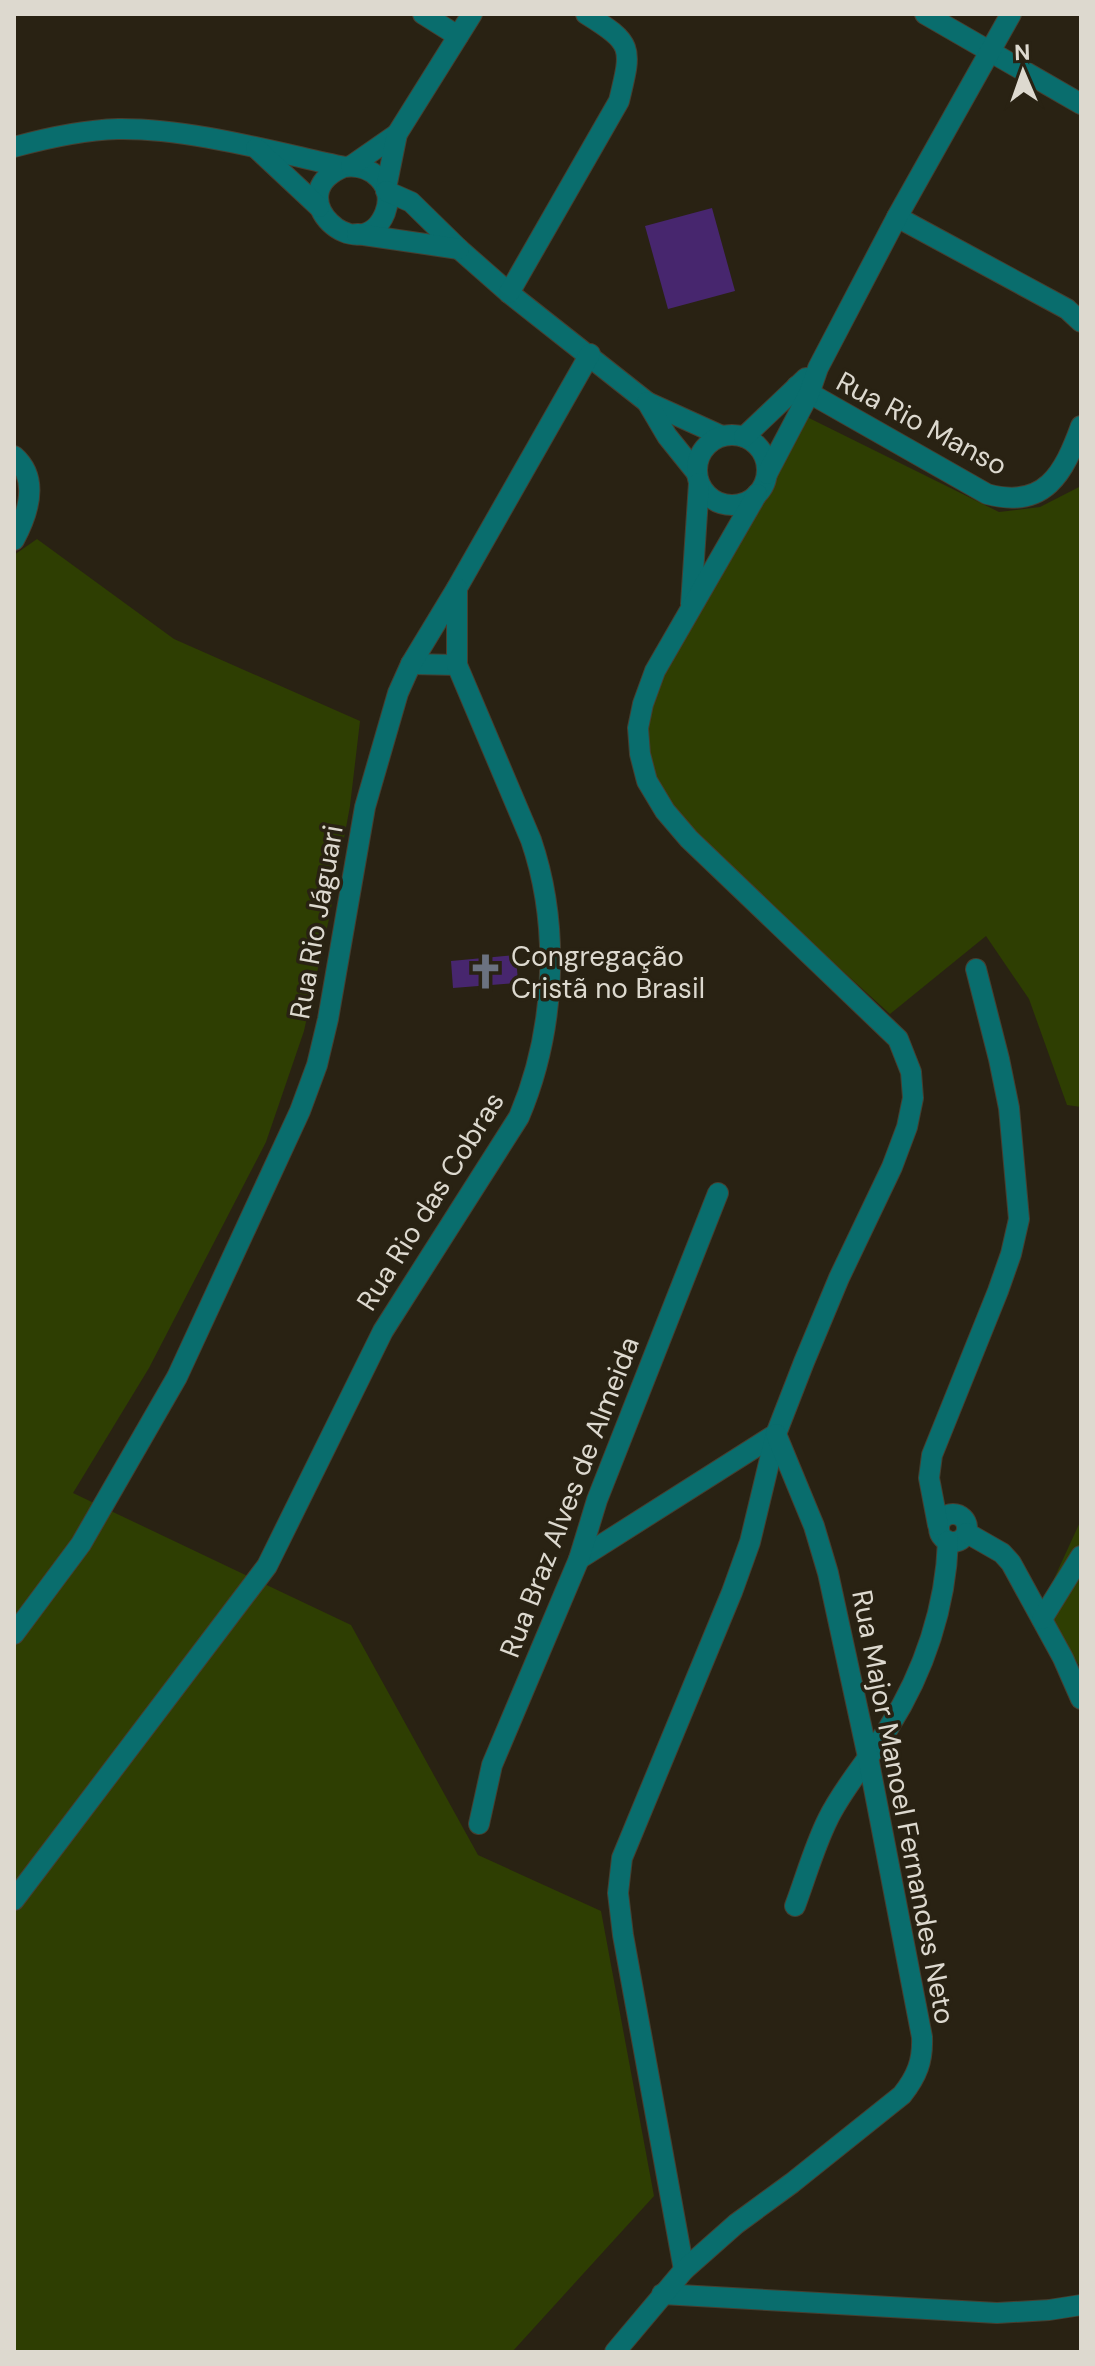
<svg xmlns="http://www.w3.org/2000/svg" width="1095" height="2366" font-family="'DM Sans',sans-serif">
<style>
.green{fill:#2e3e02}
.building{fill:#47266e}
.lines{fill:none;stroke-linecap:round;stroke-linejoin:round}
.minor-casing{stroke:#463f31;stroke-width:22}
.minor{stroke:#096d6d;stroke-width:20}
.labels{text-anchor:middle;stroke-width:7;stroke-linejoin:round;paint-order:stroke}
.street-label{font-size:28px;fill:#ddd9cf;stroke:#292213}
.poi-label{font-size:28px;fill:#ddd9cf;stroke:#292213;text-anchor:start}
</style>
<rect width="100%" height="100%" fill="#292213"/>
<g class="green">
<polygon points="807,417 999,512 1040,507 1081,486 1081,1107 1067,1105 1029,999 986,936 890,1014 684,827 657,783 644,729 655,671 695,610"/>
<polygon points="37,539 174,639 360,721 350,806 329,919 304,1031 266,1142 149,1368 73,1493 351,1625 478,1855 601,1911 654,2196 512,2352 14,2352 14,555"/>
<polygon points="1081,1520 1081,1668 1041,1607"/>
</g>
<g class="building">
<polygon points="712,208 735,291 668,309 645,226"/>
<polygon points="516,955 518,983 453,988 451,961"/>
</g>
<g class="lines">
<defs>
<g id="minor">
<polyline points="423,14 458,36"/>
<polyline points="925,14 1081,104"/>
<path d="M14 147C47 138 84 130 118 129 189 128 274 152 344 167 371 163 396 185 385 213 361 272 276 195 344 167"/>
<polyline points="256,148 319,207"/>
<polyline points="351,166 397,134"/>
<polyline points="386,188 397,134 472,14"/>
<polyline points="386,191 411,202 459,249 509,293 647,402 722,436"/>
<polyline points="897,217 1067,309 1081,322"/>
<polyline points="357,234 459,249"/>
<path d="M509 293 619 101C632 47 634 44 586 14"/>
<path d="M797 386 987 494C1045 510 1064 473 1081 426"/>
<polyline points="647,402 667,436 696,472"/>
<circle cx="732" cy="470" r="35"/>
<polyline points="744,437 806,378"/>
<path d="M14 456C40 479 28 514 14 540"/>
<polyline points="767,474 809,394 818,368 897,217 1011,14"/>
<polyline points="691,604 699,483"/>
<polyline points="411,664 457,665"/>
<circle cx="953" cy="1528" r="14"/>
<polyline points="938,1525 929,1478 932,1455 998,1291 1011,1254 1019,1219 1009,1108 999,1059 976,969"/>
<polyline points="967,1533 1002,1553 1011,1563 1063,1658 1081,1699"/>
<polyline points="579,1559 776,1434"/>
<polyline points="1042,1619 1081,1556"/>
<polyline points="14,1634 81,1544 177,1377 300,1111 317,1065 328,1019 365,807 398,693 411,664 457,588 590,354"/>
<polyline points="479,1824 492,1765 579,1559 597,1500 718,1193"/>
<path d="M14 1900 267 1566 383 1331 519 1117C555 1032 561 928 531 840L457 665V588"/>
<path d="M795 1906C806 1877 814 1847 828 1819 844 1786 870 1758 889 1727 924 1672 946 1606 948 1541"/>
<polyline points="684,2270 623,1935 618,1893 622,1858 732,1592 750,1542 776,1434 804,1362 839,1278 892,1167 907,1127 913,1098 911,1072 898,1039 689,839 665,811 647,781 640,754 638,728 643,704 655,671 757,494"/>
<polyline points="662,2294 997,2313 1049,2310 1081,2305"/>
<path d="M615 2352 684 2270 736 2224 792 2183 902 2095C917 2076 923 2061 922 2037L868 1757 828 1573 814 1526 776 1434"/>
</g>
</defs>
<use href="#minor" class="minor-casing"/>
<use href="#minor" class="minor"/>
</g>
<defs>
<symbol id="church-bare" viewBox="-9 -9 18 18"><path d="M-1.2-6h2.4v3.5h3.3v2.4h-3.3V6h-2.4V-.1h-3.3v-2.4h3.3Z" fill="#6b7280" stroke="#292213" stroke-width="2.5" paint-order="stroke"/></symbol>
</defs>
<g fill-rule="evenodd">
<use href="#church-bare" x="460" y="946" width="51" height="51"/>
</g>
<g class="labels">
<g class="street-label">
<text transform="translate(922 423) rotate(28)" y="10">Rua Rio Manso</text>
<text transform="translate(316 922) rotate(-80)" y="10">Rua Rio Jáguari</text>
<text transform="translate(430 1201) rotate(-58)" y="10">Rua Rio das Cobras</text>
<text transform="translate(569 1497) rotate(-69)" y="10">Rua Braz Alves de Almeida</text>
<text transform="translate(904 1807) rotate(79)" y="10">Rua Major Manoel Fernandes Neto</text>
</g>
<g class="poi-label">
<text x="511" y="966">Congregação<tspan x="511" dy="32">Cristã no Brasil</tspan></text>
</g>
</g>
<rect width="1095" height="2366" fill="none" stroke="#ddd9cf" stroke-width="32"/>
<g transform="translate(1023 72) rotate(358)" stroke="#292213" stroke-width="6" paint-order="stroke">
<path d="M0-6L14 30L0 20L-14 30Z" fill="#ddd9cf"/>
<text y="-12" font-size="22" font-weight="bold" text-anchor="middle" fill="#ddd9cf">N</text>
</g>
</svg>
